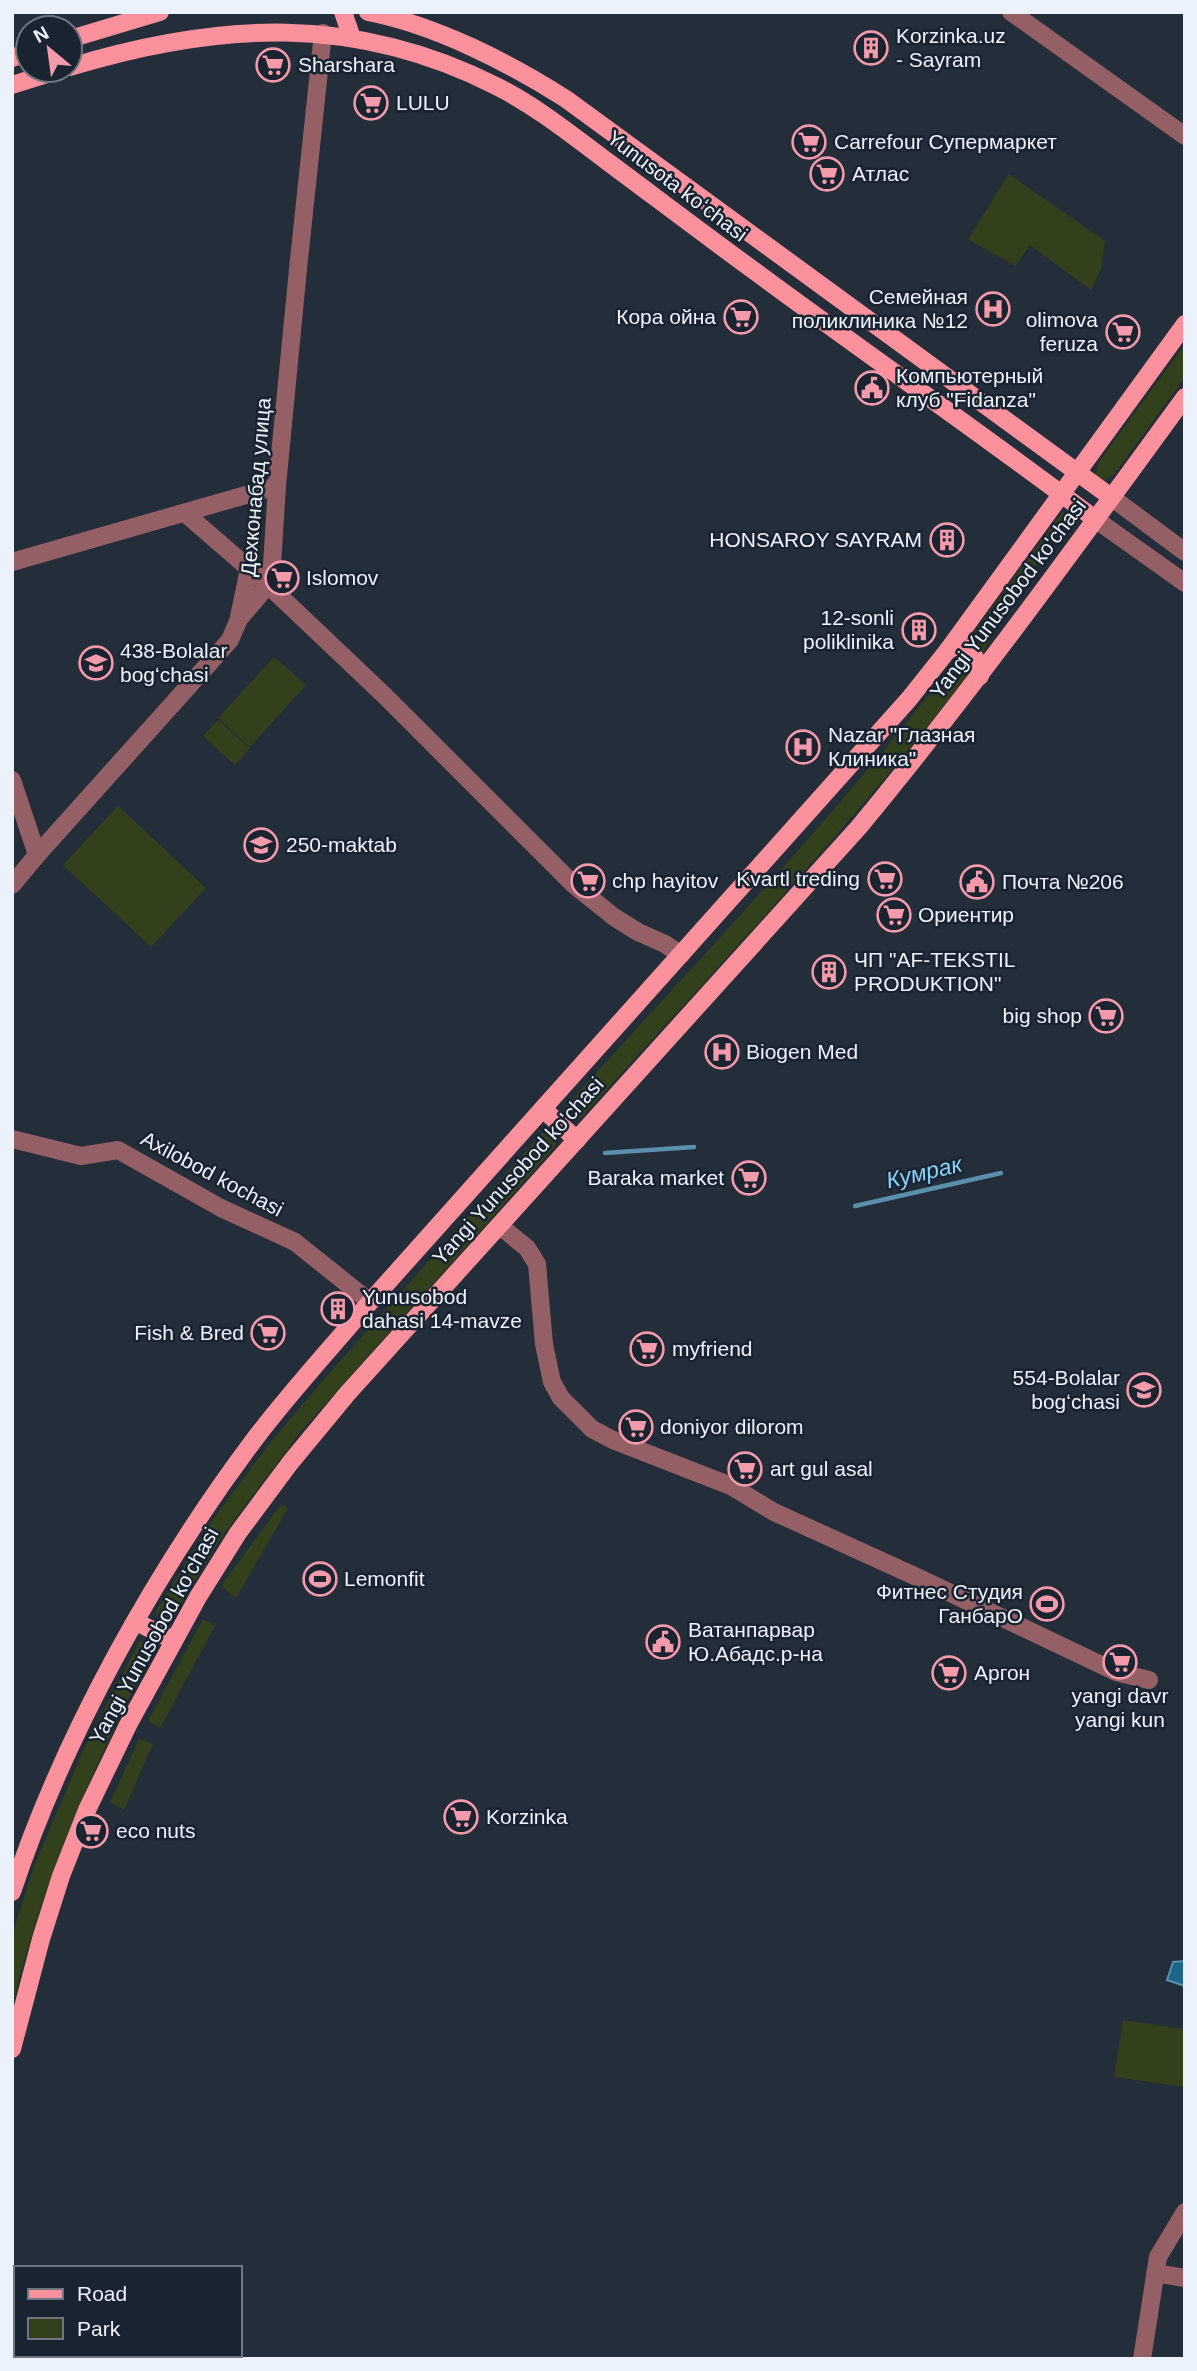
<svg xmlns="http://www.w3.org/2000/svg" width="1197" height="2371" font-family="Helvetica,sans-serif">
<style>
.green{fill:#32411b}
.water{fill:#1d668a;stroke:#5b90ac;stroke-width:2}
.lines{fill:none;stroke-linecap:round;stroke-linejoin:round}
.stream{stroke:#5b90ac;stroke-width:4.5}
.minor{stroke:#946065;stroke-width:18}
.major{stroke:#fa919d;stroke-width:18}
.labels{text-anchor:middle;stroke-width:5;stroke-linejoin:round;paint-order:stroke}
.poi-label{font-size:21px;fill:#ecf2fb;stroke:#1a2330;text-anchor:start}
.street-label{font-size:21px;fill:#ecf2fb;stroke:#1a2330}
.water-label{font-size:23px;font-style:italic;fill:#87d2fc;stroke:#1a2330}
</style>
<rect width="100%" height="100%" fill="#242d3a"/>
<g class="green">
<polygon points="1009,174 1105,241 1101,269 1091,290 1030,245 1015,266 968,239"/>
<polygon points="1185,344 1185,377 1115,473 1099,483 1094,480 1099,462"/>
<polygon points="1063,511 1071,516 1008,605 983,653 968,641"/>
<polygon points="274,657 306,685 250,747 218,718"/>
<path d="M959 659 968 664 969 673C850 829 713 971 582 1117L575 1121 568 1119 565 1111 567 1105C698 960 836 817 954 662Z"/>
<polygon points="218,720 250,748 235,765 203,736"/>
<polygon points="118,806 206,888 151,947 63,865"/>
<polygon points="547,1132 555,1138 556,1146 302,1430 223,1535 172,1619 161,1622 157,1617 156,1611 209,1525 269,1444 319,1385 541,1134"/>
<polygon points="281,1504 288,1508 236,1598 221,1586"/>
<polygon points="203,1619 215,1626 160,1728 148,1721"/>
<path d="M146 1641 151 1643 153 1651C91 1769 44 1878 12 2007V1936L34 1866 83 1751 139 1642Z"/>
<polygon points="139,1739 153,1744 124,1810 110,1802"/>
<polygon points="1123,2020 1185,2029 1185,2087 1114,2077"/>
</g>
<polygon class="water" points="1185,1961 1185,1986 1167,1980 1173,1962"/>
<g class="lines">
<g class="stream">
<polyline points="605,1153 694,1147"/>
<polyline points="855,1206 1001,1173"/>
</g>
<g class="minor">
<polyline points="1011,12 1185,136"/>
<polyline points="1111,497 1185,552"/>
<polyline points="186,514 268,585 385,696 573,884 614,917 638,932 665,944 681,955"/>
<polyline points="1095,519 1185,583"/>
<polyline points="12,562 277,486"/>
<polyline points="239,617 249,569"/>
<polyline points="12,780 37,855"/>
<polyline points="12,885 37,855 230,640 239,619 268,585 272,565 277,486 298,269 323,33"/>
<polyline points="12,1139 81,1156 118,1150 221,1208 295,1242 370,1302"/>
<polyline points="500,1226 527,1248 537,1264 544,1344 552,1382 561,1398 592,1429 613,1440 731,1486 774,1512 919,1578 1116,1672 1149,1680"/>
<polyline points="1155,2273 1185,2278"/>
<polyline points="1142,2359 1158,2257 1185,2212"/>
</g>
<g class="major">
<polyline points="343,12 352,38"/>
<path d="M368 12C435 25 508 62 566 99L1111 497"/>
<polyline points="70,39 160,12"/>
<polyline points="12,58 28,52"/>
<path d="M70 67C218 22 354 14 496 86 536 106 572 135 608 162 659 200 709 238 760 275 871 357 985 436 1095 519"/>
<polyline points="12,85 60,70"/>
<polyline points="948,650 957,646 968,649 978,662 980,676"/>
<polyline points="543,1109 577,1140"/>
<polyline points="136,1622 173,1640"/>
<path d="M12 1892C64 1735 155 1572 254 1440 290 1392 331 1348 370 1302L909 699 948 650 1185 324"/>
<path d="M12 2049 41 1939 61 1876 87 1810 128 1725 198 1597 238 1533 290 1463 347 1394 859 827C974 688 1079 542 1185 397"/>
</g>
</g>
<defs>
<symbol id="building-ring" viewBox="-11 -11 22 22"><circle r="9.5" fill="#1a2330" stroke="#f39aab" stroke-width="1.5"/><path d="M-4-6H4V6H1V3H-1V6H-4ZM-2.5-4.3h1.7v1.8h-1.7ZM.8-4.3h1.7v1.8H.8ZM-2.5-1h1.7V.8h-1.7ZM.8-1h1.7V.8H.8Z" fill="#f39aab"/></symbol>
<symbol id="supermarket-ring" viewBox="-11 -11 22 22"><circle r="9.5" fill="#1a2330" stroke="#f39aab" stroke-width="1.5"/><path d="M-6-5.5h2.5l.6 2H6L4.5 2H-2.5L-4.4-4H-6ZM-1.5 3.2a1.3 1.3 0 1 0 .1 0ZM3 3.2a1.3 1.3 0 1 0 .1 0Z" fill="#f39aab"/></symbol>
<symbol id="hospital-ring" viewBox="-11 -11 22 22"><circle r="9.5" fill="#1a2330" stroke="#f39aab" stroke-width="1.5"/><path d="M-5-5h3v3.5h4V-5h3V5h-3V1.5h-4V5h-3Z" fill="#f39aab"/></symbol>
<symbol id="civic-ring" viewBox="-11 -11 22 22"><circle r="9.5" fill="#1a2330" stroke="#f39aab" stroke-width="1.5"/><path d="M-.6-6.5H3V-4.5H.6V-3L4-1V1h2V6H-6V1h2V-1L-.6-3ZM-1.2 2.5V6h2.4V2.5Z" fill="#f39aab"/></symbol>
<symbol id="school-ring" viewBox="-11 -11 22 22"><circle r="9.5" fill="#1a2330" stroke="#f39aab" stroke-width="1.5"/><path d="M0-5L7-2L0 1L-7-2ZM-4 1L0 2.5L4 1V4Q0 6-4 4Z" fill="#f39aab"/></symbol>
<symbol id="stadium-ring" viewBox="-11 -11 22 22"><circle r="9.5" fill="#1a2330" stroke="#f39aab" stroke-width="1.5"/><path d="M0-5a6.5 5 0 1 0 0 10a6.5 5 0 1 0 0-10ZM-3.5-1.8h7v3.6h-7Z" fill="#f39aab"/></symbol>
</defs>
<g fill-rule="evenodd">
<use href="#building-ring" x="852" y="29" width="38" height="38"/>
<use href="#supermarket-ring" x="254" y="46" width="38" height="38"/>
<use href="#supermarket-ring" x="352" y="84" width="38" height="38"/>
<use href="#supermarket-ring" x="790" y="123" width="38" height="38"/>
<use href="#supermarket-ring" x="808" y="155" width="38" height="38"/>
<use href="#hospital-ring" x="974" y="290" width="38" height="38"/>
<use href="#supermarket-ring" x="722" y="298" width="38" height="38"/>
<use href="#supermarket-ring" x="1104" y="313" width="38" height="38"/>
<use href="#civic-ring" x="853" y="369" width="38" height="38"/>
<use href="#building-ring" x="928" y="521" width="38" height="38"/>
<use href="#supermarket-ring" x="263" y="559" width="38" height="38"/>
<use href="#building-ring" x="900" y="611" width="38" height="38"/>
<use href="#school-ring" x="77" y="644" width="38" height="38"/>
<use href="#hospital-ring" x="784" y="728" width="38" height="38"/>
<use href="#school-ring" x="242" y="826" width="38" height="38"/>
<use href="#supermarket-ring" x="866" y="860" width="38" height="38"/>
<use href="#supermarket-ring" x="569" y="862" width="38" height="38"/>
<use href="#civic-ring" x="958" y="863" width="38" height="38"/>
<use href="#supermarket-ring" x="875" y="896" width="38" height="38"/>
<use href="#building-ring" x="810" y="953" width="38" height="38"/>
<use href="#supermarket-ring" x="1087" y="997" width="38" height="38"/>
<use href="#hospital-ring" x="703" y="1033" width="38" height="38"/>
<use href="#supermarket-ring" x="730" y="1159" width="38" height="38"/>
<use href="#building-ring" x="319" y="1290" width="38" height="38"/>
<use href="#supermarket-ring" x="249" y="1314" width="38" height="38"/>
<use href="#supermarket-ring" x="628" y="1330" width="38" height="38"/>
<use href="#school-ring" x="1125" y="1371" width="38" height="38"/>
<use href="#supermarket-ring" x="617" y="1408" width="38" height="38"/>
<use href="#supermarket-ring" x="726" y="1450" width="38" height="38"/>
<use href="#stadium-ring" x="301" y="1560" width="38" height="38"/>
<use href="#stadium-ring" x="1028" y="1585" width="38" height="38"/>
<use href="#civic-ring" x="644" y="1623" width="38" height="38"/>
<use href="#supermarket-ring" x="1101" y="1643" width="38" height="38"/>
<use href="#supermarket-ring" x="930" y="1654" width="38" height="38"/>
<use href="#supermarket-ring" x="442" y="1798" width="38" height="38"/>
<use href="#supermarket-ring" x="72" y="1812" width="38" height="38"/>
</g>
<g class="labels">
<g class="poi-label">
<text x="896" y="43">Korzinka.uz<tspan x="896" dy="24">- Sayram</tspan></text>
<text x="298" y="72">Sharshara</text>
<text x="396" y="110">LULU</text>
<text x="834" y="149">Carrefour Супермаркет</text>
<text x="852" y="181">Атлас</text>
<text x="968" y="304" text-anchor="end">Семейная<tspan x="968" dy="24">поликлиника №12</tspan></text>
<text x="716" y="324" text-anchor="end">Кора ойна</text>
<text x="1098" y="327" text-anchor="end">olimova<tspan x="1098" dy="24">feruza</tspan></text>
<text x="896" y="383">Компьютерный<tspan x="896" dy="24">клуб "Fidanza"</tspan></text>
<text x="922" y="547" text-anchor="end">HONSAROY SAYRAM</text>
<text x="306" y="585">Islomov</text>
<text x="894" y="625" text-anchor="end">12-sonli<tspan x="894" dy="24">poliklinika</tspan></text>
<text x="120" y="658">438-Bolalar<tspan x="120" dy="24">bogʻchasi</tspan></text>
<text x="828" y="742">Nazar "Глазная<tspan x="828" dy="24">Клиника"</tspan></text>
<text x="286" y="852">250-maktab</text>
<text x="860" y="886" text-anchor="end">Kvartl treding</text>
<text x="612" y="888">chp hayitov</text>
<text x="1002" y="889">Почта №206</text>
<text x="918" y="922">Ориентир</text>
<text x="854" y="967">ЧП "AF-TEKSTIL<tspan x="854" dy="24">PRODUKTION"</tspan></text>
<text x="1082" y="1023" text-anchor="end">big shop</text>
<text x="746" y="1059">Biogen Med</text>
<text x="724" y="1185" text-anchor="end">Baraka market</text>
<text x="362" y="1304">Yunusobod<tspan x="362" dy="24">dahasi 14-mavze</tspan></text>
<text x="244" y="1340" text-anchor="end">Fish &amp; Bred</text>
<text x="672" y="1356">myfriend</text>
<text x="1120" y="1385" text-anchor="end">554-Bolalar<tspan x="1120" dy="24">bogʻchasi</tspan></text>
<text x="660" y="1434">doniyor dilorom</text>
<text x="770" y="1476">art gul asal</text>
<text x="344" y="1586">Lemonfit</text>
<text x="1023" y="1599" text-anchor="end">Фитнес Студия<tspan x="1023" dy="24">ГанбарО</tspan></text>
<text x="688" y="1637">Ватанпарвар<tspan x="688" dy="24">Ю.Абадс.р-на</tspan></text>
<text x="974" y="1680">Аргон</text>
<text x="1120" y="1703" text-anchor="middle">yangi davr<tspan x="1120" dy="24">yangi kun</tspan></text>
<text x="486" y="1824">Korzinka</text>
<text x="116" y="1838">eco nuts</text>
</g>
<g class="street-label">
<text transform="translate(677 186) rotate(37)" y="7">Yunusota koʻchasi</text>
<text transform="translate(256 487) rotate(-85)" y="7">Дехконабад улица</text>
<text transform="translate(1008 599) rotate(-53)" y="7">Yangi Yunusobod ko'chasi</text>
<text transform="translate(518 1171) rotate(-48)" y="7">Yangi Yunusobod ko'chasi</text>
<text transform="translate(212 1174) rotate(28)" y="7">Axilobod kochasi</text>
<text transform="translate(154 1636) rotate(-61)" y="7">Yangi Yunusobod ko'chasi</text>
</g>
<g class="water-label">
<text transform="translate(924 1172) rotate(-13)" y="8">Кумрак</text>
</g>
</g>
<rect width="1197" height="2371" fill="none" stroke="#ecf2fb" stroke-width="28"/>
<rect x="14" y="2266" width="228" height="91" fill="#1a2330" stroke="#6e7681" stroke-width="2"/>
<rect x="28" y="2289" width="35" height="10" fill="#fa919d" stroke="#6e7681" stroke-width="2"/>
<text x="77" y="2301" font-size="21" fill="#ecf2fb">Road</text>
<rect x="28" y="2318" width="35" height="21" fill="#32411b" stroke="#6e7681" stroke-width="2"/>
<text x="77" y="2336" font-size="21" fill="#ecf2fb">Park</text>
<g transform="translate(49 49) rotate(331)"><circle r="33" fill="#1a2330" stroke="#6e7681" stroke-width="2"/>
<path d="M0-5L12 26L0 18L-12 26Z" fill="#f39aab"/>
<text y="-10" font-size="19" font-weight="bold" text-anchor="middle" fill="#ecf2fb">N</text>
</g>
</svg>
